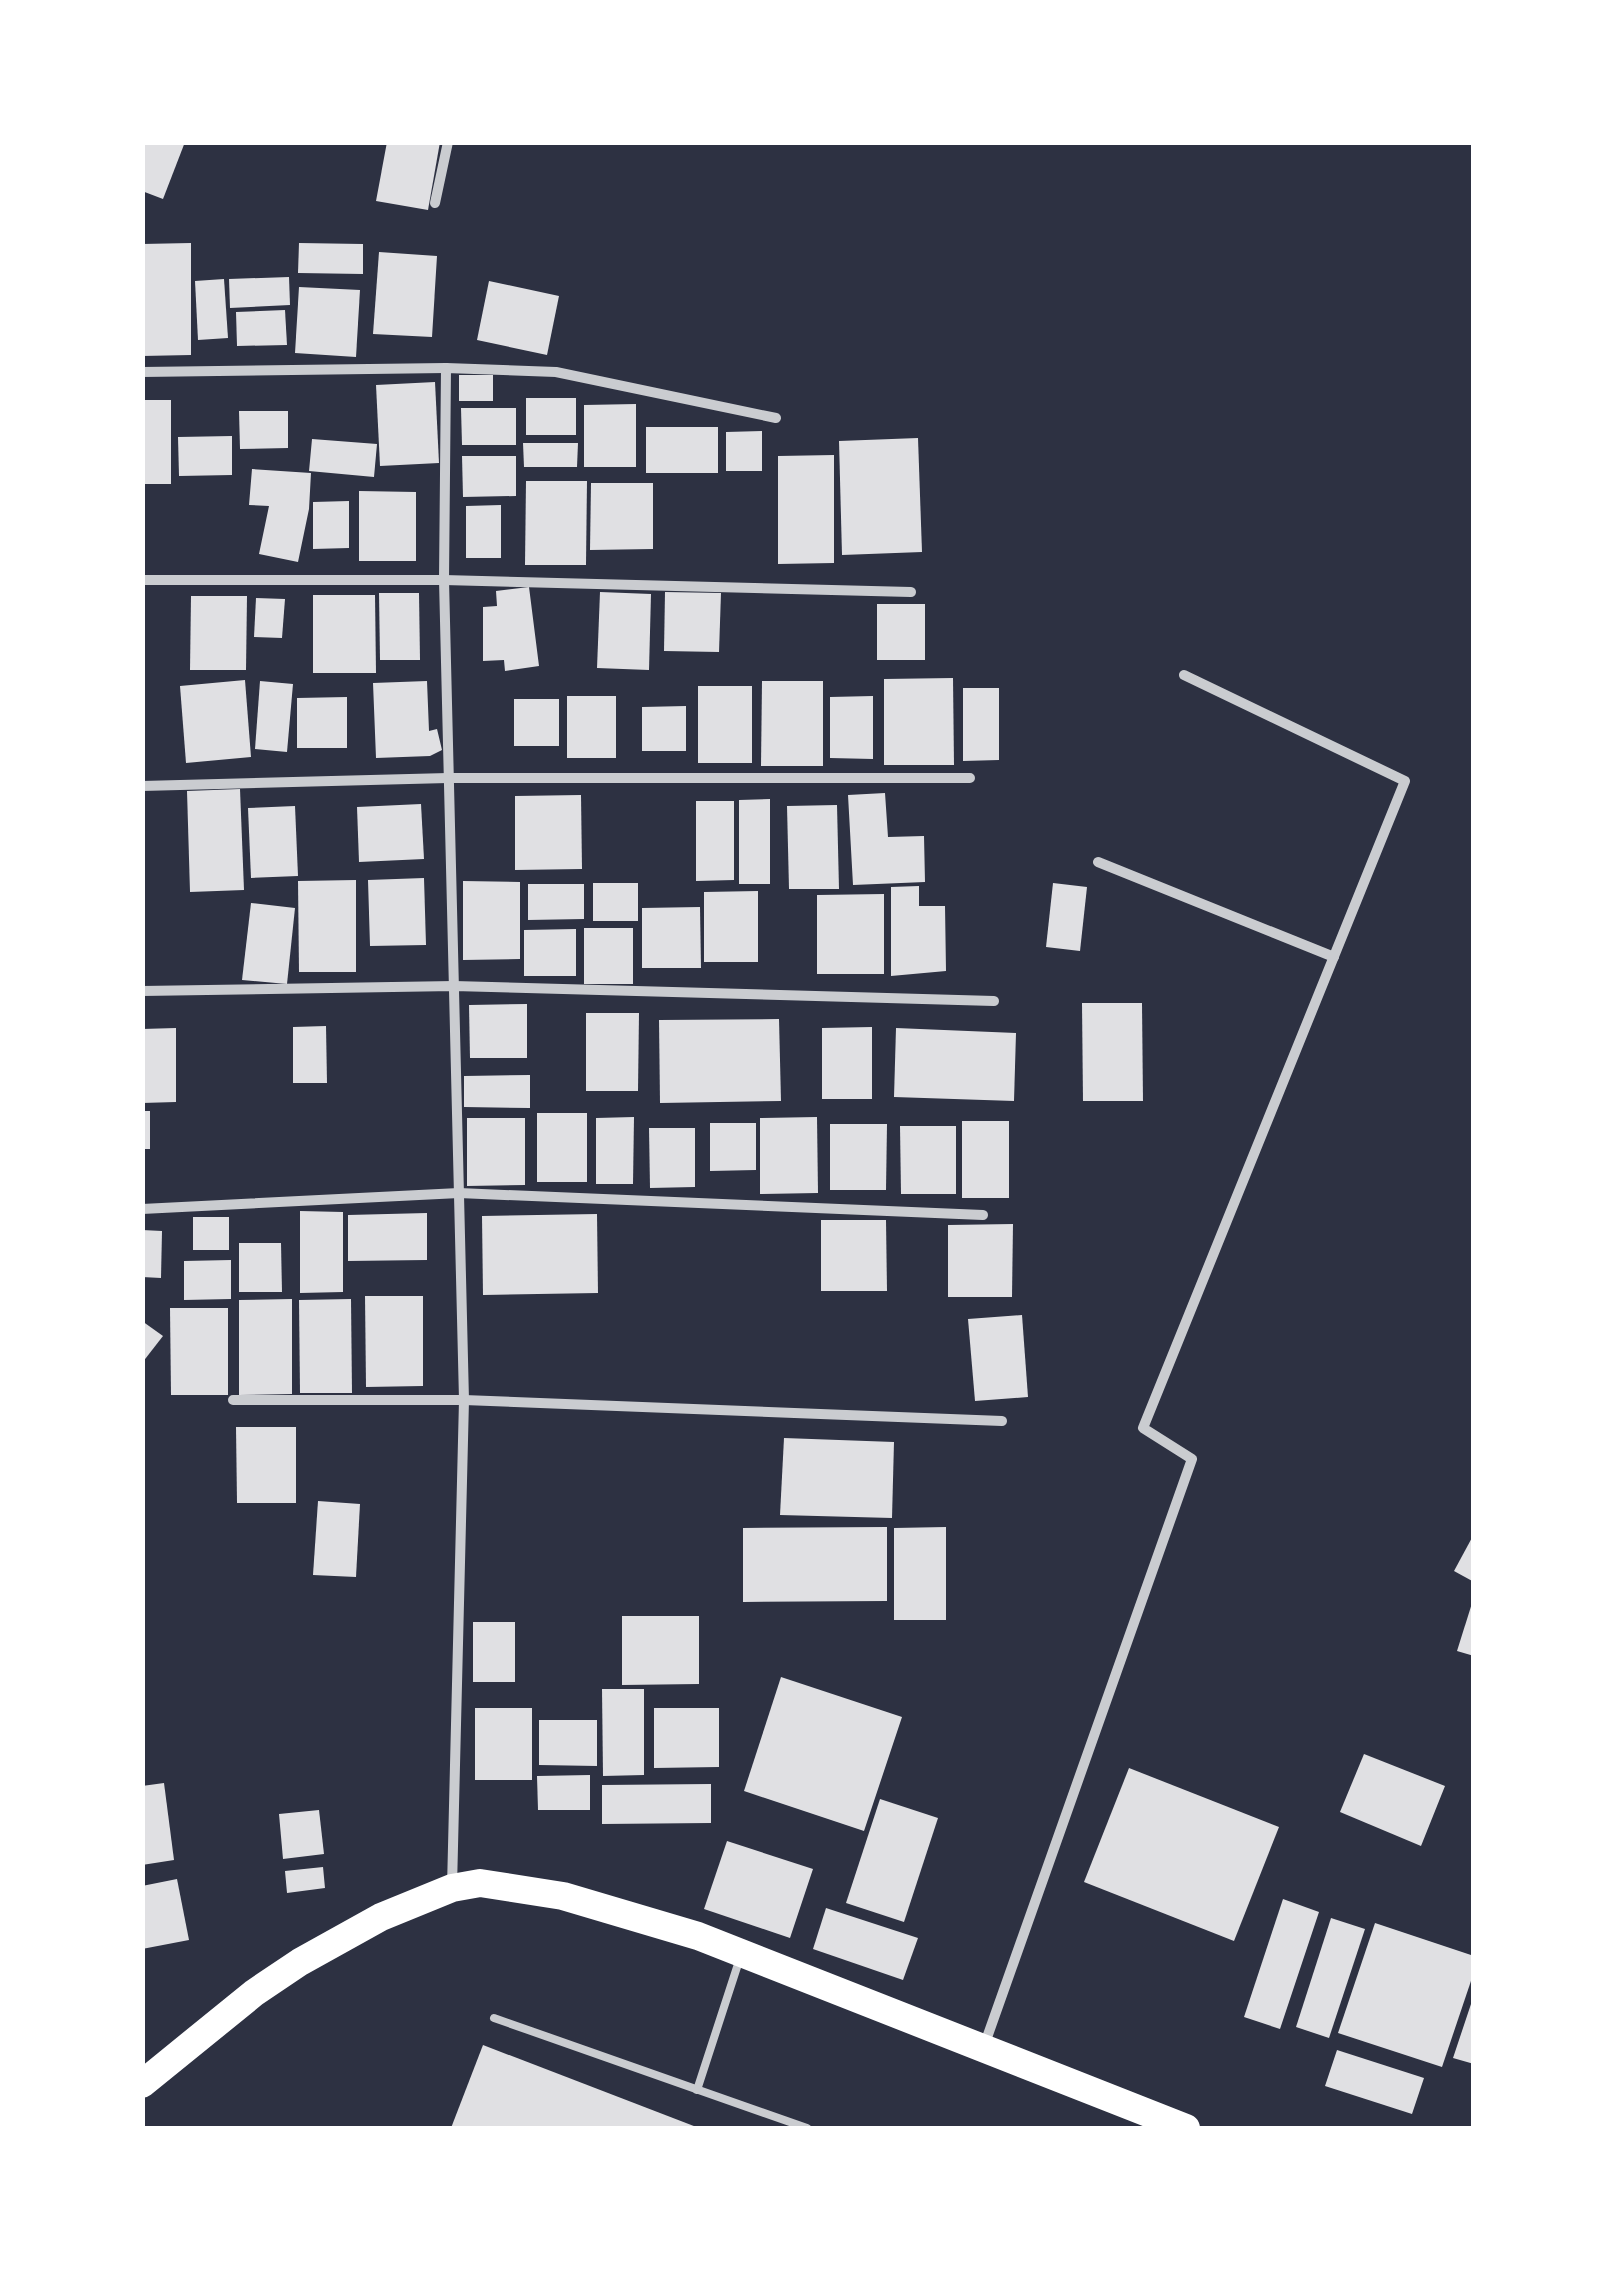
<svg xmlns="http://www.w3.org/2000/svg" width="1616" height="2271" font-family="Karla,sans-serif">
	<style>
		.building { fill: #e0e0e3 }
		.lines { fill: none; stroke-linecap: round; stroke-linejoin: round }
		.service { stroke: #caccd0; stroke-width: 8 }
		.minor { stroke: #caccd0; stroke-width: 10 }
		.trunk { stroke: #fff; stroke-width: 28 }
	</style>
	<rect width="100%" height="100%" fill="#2d3142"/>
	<g class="building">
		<polygon points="142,142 185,142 163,199 142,191"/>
		<polygon points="387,142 440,142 428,210 376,201"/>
		<polygon points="191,243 191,355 142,356 142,244"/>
		<polygon points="299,243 363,244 363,274 298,273"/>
		<polygon points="379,252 437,256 432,337 373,334"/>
		<polygon points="289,277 290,305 230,308 229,279"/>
		<polygon points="224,279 228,338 198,340 195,281"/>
		<polygon points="489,281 559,296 547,355 477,340"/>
		<polygon points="299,287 360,290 356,357 295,353"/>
		<polygon points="285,310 287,345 237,346 236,312"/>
		<rect x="459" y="375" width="34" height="26"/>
		<polygon points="435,382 439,463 380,466 376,385"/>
		<rect x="526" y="398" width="50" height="37"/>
		<rect x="142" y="400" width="29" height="84"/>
		<polygon points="636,404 636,467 584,467 584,405"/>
		<polygon points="461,408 516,408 516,445 462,445"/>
		<polygon points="239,411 288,411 288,448 240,449"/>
		<rect x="646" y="427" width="72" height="46"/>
		<polygon points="762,431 762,471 726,471 726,432"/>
		<polygon points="232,436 232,475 179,476 178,437"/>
		<polygon points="918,438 922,552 842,555 839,441"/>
		<polygon points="312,439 377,444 374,477 309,471"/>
		<polygon points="523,443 578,443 577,467 524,467"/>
		<polygon points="834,455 834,563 778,564 778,456"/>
		<polygon points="462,456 516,456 516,496 463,497"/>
		<polygon points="252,469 311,473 309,509 298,562 259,554 269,506 249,505"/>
		<polygon points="526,481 587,481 586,565 525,565"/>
		<polygon points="591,483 653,483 653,549 590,550"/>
		<polygon points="359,491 416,492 416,561 359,561"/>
		<polygon points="349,501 349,548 313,549 313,502"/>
		<polygon points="501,505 501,558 466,558 466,506"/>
		<polygon points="529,587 539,666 505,671 504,660 483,661 483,607 497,606 496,591"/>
		<polygon points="600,592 651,594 649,670 597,668"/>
		<polygon points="665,592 721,593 719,652 664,651"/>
		<polygon points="379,593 419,593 420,660 380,660"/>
		<polygon points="313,595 375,595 376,673 313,673"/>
		<polygon points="191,596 247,596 246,670 190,670"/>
		<polygon points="256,598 285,599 282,638 254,637"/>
		<rect x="877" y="604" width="48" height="56"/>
		<polygon points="953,678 954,765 884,765 884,679"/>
		<polygon points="245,680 251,757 186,763 180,686"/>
		<polygon points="260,681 293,684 287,752 255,749"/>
		<polygon points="427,681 429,731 437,729 442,750 430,756 376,758 373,683"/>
		<polygon points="762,681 823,681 823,766 761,766"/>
		<rect x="698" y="686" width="54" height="77"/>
		<polygon points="963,688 999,688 999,760 963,761"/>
		<rect x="567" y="696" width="49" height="62"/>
		<polygon points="873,696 873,759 830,758 830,697"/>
		<polygon points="347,697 347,748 297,748 297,698"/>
		<rect x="514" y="699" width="45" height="47"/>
		<polygon points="686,706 686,751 642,751 642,707"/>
		<polygon points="240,789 244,890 190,892 187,791"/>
		<polygon points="885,793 888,837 924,836 925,882 853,885 848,795"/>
		<polygon points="581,795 582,869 515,870 515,796"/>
		<polygon points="770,799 770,884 739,884 739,800"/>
		<polygon points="696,801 734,801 734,880 696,881"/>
		<polygon points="421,804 424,859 359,862 357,807"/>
		<polygon points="837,805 839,889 789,889 787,806"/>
		<polygon points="295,806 298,876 251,878 248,808"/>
		<polygon points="424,878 426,945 370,946 368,880"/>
		<polygon points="356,880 356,972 299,972 298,881"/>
		<polygon points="463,881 520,882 520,959 463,960"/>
		<rect x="593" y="883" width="45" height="38"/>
		<polygon points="1053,883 1087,887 1080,951 1046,947"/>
		<polygon points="528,884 584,884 584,919 528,920"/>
		<polygon points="919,886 919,906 945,906 946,971 891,976 891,887"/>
		<polygon points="758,891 758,962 704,962 704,892"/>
		<polygon points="884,894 884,974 817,974 817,895"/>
		<polygon points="251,903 295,908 287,984 242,980"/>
		<polygon points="700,907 701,968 642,968 642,908"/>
		<rect x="584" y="928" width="49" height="56"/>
		<polygon points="576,929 576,976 524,976 524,930"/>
		<polygon points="1082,1003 1142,1003 1143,1101 1083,1101"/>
		<polygon points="527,1004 527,1058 470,1058 469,1005"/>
		<polygon points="586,1013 639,1013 638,1091 586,1091"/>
		<polygon points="779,1019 781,1101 660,1103 659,1020"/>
		<polygon points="326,1026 327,1083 293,1083 293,1027"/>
		<polygon points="872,1027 872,1099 822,1099 822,1028"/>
		<polygon points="176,1028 176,1102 142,1103 142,1029"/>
		<polygon points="896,1028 1016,1033 1014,1101 894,1097"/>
		<polygon points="530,1075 530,1108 464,1107 464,1076"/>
		<rect x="142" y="1111" width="8" height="38"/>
		<rect x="537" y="1113" width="50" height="69"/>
		<polygon points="634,1117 633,1184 596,1184 596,1118"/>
		<polygon points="817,1117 818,1193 760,1194 760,1118"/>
		<polygon points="467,1118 525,1118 525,1185 467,1186"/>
		<rect x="962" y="1121" width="47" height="77"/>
		<polygon points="710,1123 756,1123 756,1170 710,1171"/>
		<polygon points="830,1124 887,1124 886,1190 830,1190"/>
		<polygon points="900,1126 956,1126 956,1194 901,1194"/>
		<polygon points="649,1128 695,1128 695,1187 650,1188"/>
		<polygon points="300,1211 343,1212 343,1292 300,1293"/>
		<polygon points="427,1213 427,1260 348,1261 348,1215"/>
		<polygon points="597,1214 598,1293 483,1295 482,1216"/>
		<rect x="193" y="1217" width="36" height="33"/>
		<polygon points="821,1220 886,1220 887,1291 821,1291"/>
		<polygon points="1013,1224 1012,1297 948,1297 948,1225"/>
		<polygon points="142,1230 162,1231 161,1278 142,1277"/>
		<polygon points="239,1243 281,1243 282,1292 239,1292"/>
		<polygon points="231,1260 231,1299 184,1300 184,1261"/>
		<polygon points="365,1296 423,1296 423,1386 366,1387"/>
		<polygon points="292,1299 292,1394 239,1395 239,1300"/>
		<polygon points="351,1299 352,1393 300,1393 299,1300"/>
		<polygon points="170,1308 228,1308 228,1395 171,1395"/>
		<polygon points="1022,1315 1028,1397 975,1401 968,1319"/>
		<polygon points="142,1321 163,1336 142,1363"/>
		<polygon points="236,1427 296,1427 296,1503 237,1503"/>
		<polygon points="784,1438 894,1442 892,1518 780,1515"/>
		<polygon points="318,1501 360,1504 356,1577 313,1575"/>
		<polygon points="887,1527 887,1601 743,1602 743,1528"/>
		<polygon points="946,1527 946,1620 894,1620 894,1528"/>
		<polygon points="1474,1534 1474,1582 1454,1571"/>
		<polygon points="1473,1600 1474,1600 1474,1656 1457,1651"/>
		<polygon points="622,1616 699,1616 699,1684 622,1685"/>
		<rect x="473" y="1622" width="42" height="60"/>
		<polygon points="781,1677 902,1717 864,1831 744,1791"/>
		<polygon points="602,1689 644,1689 644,1775 603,1776"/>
		<rect x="475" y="1708" width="57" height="72"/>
		<polygon points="654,1708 719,1708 719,1767 654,1768"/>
		<polygon points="539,1720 597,1720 597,1766 539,1765"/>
		<polygon points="1364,1754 1445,1786 1421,1846 1340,1812"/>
		<polygon points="1129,1768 1279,1827 1234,1941 1084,1882"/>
		<polygon points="590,1775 590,1810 538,1810 537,1776"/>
		<polygon points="164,1783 174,1860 142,1865 142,1786"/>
		<polygon points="711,1784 711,1823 602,1824 602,1785"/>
		<polygon points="880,1799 938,1818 904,1922 846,1903"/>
		<polygon points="319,1810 324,1854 283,1859 279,1814"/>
		<polygon points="727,1841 813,1869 790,1938 704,1909"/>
		<polygon points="323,1867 325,1888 287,1893 285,1871"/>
		<polygon points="177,1879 189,1940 142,1949 142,1886"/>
		<polygon points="1283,1899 1319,1912 1280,2029 1244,2017"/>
		<polygon points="826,1908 918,1938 903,1980 813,1949"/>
		<polygon points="1331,1918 1365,1929 1329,2038 1296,2027"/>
		<polygon points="1375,1923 1474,1956 1474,1972 1442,2067 1338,2033"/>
		<polygon points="1473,1998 1474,1998 1474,2064 1453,2058"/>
		<polygon points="483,2045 699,2128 451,2128"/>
		<polygon points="1337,2050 1424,2078 1412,2114 1325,2086"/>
	</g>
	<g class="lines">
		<g class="service">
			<polyline points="494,2018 807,2128"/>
			<polyline points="697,2090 739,1961"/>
		</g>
		<g class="minor">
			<polyline points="435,203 448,142"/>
			<polyline points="142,372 446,368"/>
			<polyline points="142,580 444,580 911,592"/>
			<polyline points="142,786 448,778 970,778"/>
			<polyline points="1098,862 1334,957"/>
			<polyline points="142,991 454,986 994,1001"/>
			<polyline points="142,1209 459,1193 983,1215"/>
			<polyline points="233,1400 464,1400 1002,1421"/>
			<polyline points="452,1887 464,1400 444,580 446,368 556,372 776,418"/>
			<polyline points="984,2046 1192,1459 1143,1428 1405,781 1184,675"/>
		</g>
		<polyline class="trunk" points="142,2084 254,1993 300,1962 381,1917 452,1888 480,1883 563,1896 698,1936 1186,2128"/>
	</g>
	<rect width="1616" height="2271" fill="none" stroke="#ffffff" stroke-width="290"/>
</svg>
